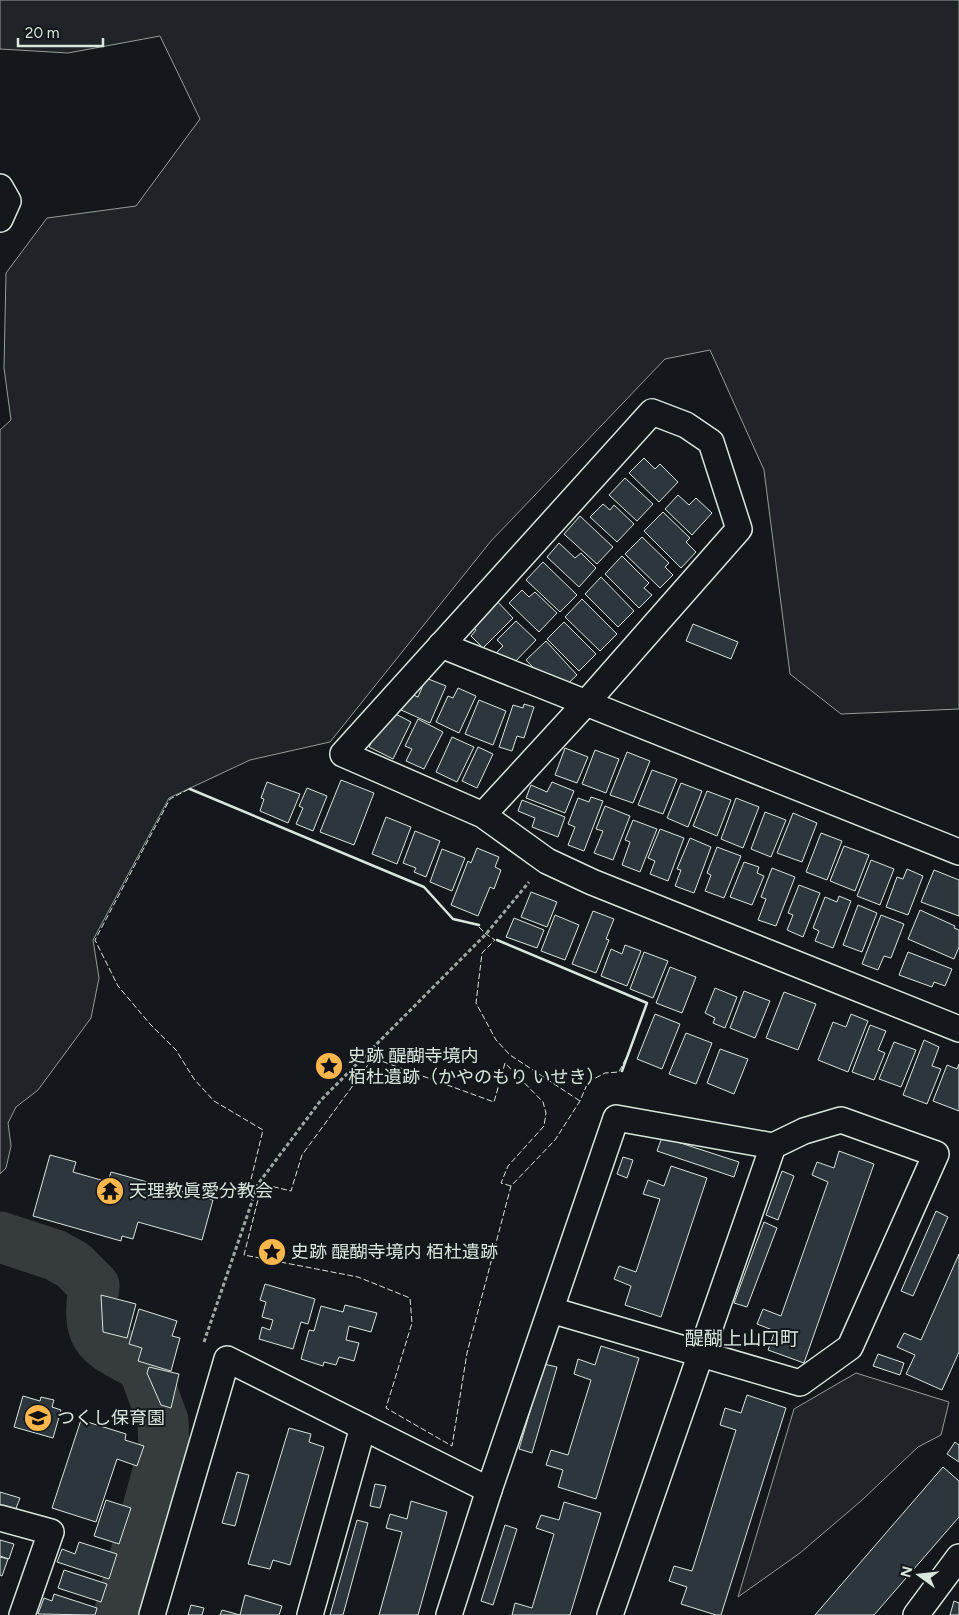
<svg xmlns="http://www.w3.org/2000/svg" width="959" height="1615" font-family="Figtree,'Noto Sans JP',sans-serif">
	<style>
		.green { fill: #202428; stroke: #939e99 }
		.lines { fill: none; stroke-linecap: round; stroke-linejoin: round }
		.river { stroke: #363b3e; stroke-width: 51 }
		.building { fill: #2c363c; stroke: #d8e6dc }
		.street-casing { stroke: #d8e6dc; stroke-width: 28 }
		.path { stroke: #9da8a2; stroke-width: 3; stroke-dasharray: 4 2.5; stroke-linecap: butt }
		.street { stroke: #14181c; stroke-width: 25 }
		.fence { stroke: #d8e6dc; stroke-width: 1; stroke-dasharray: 6 2.5; stroke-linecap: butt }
		.wall { stroke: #d8e6dc; stroke-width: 2.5 }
		.labels { text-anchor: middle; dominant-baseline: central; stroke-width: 4; stroke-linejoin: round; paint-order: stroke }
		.poi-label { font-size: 18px; fill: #d8e6dc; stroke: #14181c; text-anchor: start }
		.neighbourhood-label { font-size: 19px; fill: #d8e6dc; stroke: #14181c }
	</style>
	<rect width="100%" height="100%" fill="#14181c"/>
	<g class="green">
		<polygon points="0,0 959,0 959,709 841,714 790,674 764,470 710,350 665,359 491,541 330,742 250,760 169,798 93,940 99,978 91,1018 38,1090 16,1107 8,1123 11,1146 6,1168 0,1174 0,430 11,420 4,368 6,273 47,218 136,206 200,119 160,36 68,53 0,49"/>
		<polygon points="856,1373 949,1402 941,1435 918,1447 861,1501 800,1553 738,1597 794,1409"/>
	</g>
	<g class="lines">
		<path class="river" d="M 0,1237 L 55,1255 L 73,1265 L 94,1286 C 86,1341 98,1342 143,1366 L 163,1421 L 164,1449 L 119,1615"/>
	</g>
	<g class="building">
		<polygon points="644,458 655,469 660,464 678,482 659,502 629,473"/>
		<polygon points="625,478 653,504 637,521 609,495"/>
		<polygon points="678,495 689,505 696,498 712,513 692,535 665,509"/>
		<polygon points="603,504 610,510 614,505 634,524 617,542 590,517"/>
		<polygon points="663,512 690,538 686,542 696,552 681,568 644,531"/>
		<polygon points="580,516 613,547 597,564 564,534"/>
		<polygon points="642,537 669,563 665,567 673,575 660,588 625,554"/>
		<polygon points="559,543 575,558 581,553 596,568 579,587 547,557"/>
		<polygon points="622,556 649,583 644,588 652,595 639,608 605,574"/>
		<polygon points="543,562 577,595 560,612 526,580"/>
		<polygon points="601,577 634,611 618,627 585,594"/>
		<polygon points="522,590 529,597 535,592 557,613 539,632 509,603"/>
		<polygon points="494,598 513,618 483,648 471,636 476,630 469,623"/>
		<polygon points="582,599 617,634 600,651 565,617"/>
		<polygon points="516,621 536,640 510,667 496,653 503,646 497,640"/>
		<polygon points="564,622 596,654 579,671 547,639"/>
		<polygon points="693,624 738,642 731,659 686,641"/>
		<polygon points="546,641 577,675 563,688 546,681 526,660"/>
		<polygon points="426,678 446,686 430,723 399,709 406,692 418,697"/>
		<polygon points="458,688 476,696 459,733 436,722 448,696 453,698"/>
		<polygon points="479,700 506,711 493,745 465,734"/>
		<polygon points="524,704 534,707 524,738 517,736 512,751 499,747 513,705 523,708"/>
		<polygon points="388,710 411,722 393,759 369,747"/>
		<polygon points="418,719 443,732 424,769 406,761 412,749 405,746"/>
		<polygon points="452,737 474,747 457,782 436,772"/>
		<polygon points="478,747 493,754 477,788 462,781"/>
		<polygon points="565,748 588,757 577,783 555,775"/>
		<polygon points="595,750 619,759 606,793 582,784"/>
		<polygon points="627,752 650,761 633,803 610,795"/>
		<polygon points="652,770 677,779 663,814 638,805"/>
		<polygon points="341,780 374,793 354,845 320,832"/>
		<polygon points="267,782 300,794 288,823 260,811 264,799 261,798"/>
		<polygon points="552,782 574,791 565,813 526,798 531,785 547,792"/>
		<polygon points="681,783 702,791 688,827 667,818"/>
		<polygon points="307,788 327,796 313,831 296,824 303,808 299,806"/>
		<polygon points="707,791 731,800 717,836 693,826"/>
		<polygon points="591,797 603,801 584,851 568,845 575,827 568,824 578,798 589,802"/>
		<polygon points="736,798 759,807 743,848 721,839"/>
		<polygon points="522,800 565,817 558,837 532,827 535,818 518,811"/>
		<polygon points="605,806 630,816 613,860 594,853 603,831 596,829"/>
		<polygon points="765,812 786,820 771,857 751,849"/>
		<polygon points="793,813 817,823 802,862 777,853"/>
		<polygon points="386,817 411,827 397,864 372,854"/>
		<polygon points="633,820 657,829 640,872 622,865 630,842 625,840"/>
		<polygon points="660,829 684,838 668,881 650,874 655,861 648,858"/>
		<polygon points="415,831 440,841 426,877 414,872 416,868 403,863"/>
		<polygon points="821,833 842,841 827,880 806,872"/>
		<polygon points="690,838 711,847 694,893 675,886 681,870 677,869"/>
		<polygon points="844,846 869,855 855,891 830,881"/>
		<polygon points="717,847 741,856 724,898 705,891 711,875 707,873"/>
		<polygon points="477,848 499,857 495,867 501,870 494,889 490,887 478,916 451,905 468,861 471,863"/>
		<polygon points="442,849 465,858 452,891 430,882"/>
		<polygon points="871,860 894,869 880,905 857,896"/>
		<polygon points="744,862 759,867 757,873 764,876 752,905 730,897"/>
		<polygon points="772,868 795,877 776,926 758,920 766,899 761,897"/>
		<polygon points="907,869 923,876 908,915 886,907 897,877 903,879"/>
		<polygon points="934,870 959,880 959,916 921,902"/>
		<polygon points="799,885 820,893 803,937 787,930 793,915 788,913"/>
		<polygon points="531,892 557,902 547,927 521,917"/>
		<polygon points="839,896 851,901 833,948 815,941 819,931 813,928 825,897 837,902"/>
		<polygon points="858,905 877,913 862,952 843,945"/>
		<polygon points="920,910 955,926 954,928 959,930 959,947 954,959 908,939"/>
		<polygon points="593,911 614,919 606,939 609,940 596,973 572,964"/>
		<polygon points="555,915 579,925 565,960 541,951"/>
		<polygon points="881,915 904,924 891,958 884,956 878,970 862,964"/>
		<polygon points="514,918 544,930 537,948 506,937"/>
		<polygon points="625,945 641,951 627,986 601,976 611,949 622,954"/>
		<polygon points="644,952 668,961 653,998 630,989"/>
		<polygon points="908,952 952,969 945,986 934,982 932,987 899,975"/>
		<polygon points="670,967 696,977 682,1013 656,1003"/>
		<polygon points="715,988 737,997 725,1028 713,1023 715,1018 705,1013"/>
		<polygon points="744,991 770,1001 755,1038 730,1028"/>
		<polygon points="784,992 816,1004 798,1050 766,1038"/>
		<polygon points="655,1014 680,1024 662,1069 637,1059"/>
		<polygon points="851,1014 868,1021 848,1072 818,1060 833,1022 846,1027"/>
		<polygon points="870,1025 886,1031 878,1050 885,1053 874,1080 852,1072"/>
		<polygon points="686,1033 712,1043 696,1084 669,1074"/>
		<polygon points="924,1040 939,1047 932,1066 941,1069 927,1104 903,1095"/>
		<polygon points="894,1042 916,1050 901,1087 879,1079"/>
		<polygon points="720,1049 748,1059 734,1094 707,1083"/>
		<polygon points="959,1064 959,1111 933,1101 947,1065 957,1069"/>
		<polygon points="662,1137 739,1162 734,1177 657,1151"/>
		<polygon points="839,1151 874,1164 804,1363 768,1350 775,1331 757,1324 763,1309 781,1316 828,1182 812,1175 817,1162 834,1168"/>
		<polygon points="50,1155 76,1162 73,1172 108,1182 111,1172 213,1200 202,1240 138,1222 133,1239 122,1236 121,1241 33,1216"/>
		<polygon points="623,1157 633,1160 627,1178 617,1174"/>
		<polygon points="671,1166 707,1178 661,1317 625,1305 631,1286 614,1279 619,1266 636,1272 660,1199 643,1194 648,1180 664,1186"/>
		<polygon points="782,1171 794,1176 778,1220 766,1215"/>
		<polygon points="936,1211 948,1217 913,1296 901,1291"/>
		<polygon points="764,1222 777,1228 747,1307 734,1303"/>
		<polygon points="959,1254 959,1352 942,1390 906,1374 915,1355 897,1347 904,1333 921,1340"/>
		<polygon points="265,1284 315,1299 308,1324 301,1322 293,1349 259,1339 262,1327 270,1330 273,1320 262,1317 266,1302 260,1300"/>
		<polygon points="101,1295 136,1304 127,1338 103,1332"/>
		<polygon points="345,1305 377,1313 371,1332 349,1326 346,1340 359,1343 354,1361 339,1357 336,1365 324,1362 323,1366 301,1359 309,1330 314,1331 321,1306 343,1312"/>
		<polygon points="139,1309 177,1321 172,1336 180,1338 171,1371 138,1361 142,1348 129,1344"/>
		<polygon points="601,1346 639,1358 596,1499 558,1487 563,1470 546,1465 551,1450 568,1455 591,1380 574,1374 578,1359 595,1365"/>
		<polygon points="878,1354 904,1363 900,1375 873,1366"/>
		<polygon points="544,1364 557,1367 532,1453 519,1449"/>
		<polygon points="149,1367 179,1374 171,1408 161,1405 147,1373"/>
		<polygon points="747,1395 786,1408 721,1615 716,1615 681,1604 687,1587 669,1581 674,1566 692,1571 736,1430 720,1425 725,1408 741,1413"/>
		<polygon points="23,1396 40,1401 41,1397 54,1400 52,1407 61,1410 53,1438 14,1427"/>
		<polygon points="81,1420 126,1434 125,1440 144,1446 137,1466 117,1459 96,1522 52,1508"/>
		<polygon points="289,1428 311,1434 309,1442 324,1447 290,1565 273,1560 270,1569 248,1564"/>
		<polygon points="955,1442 959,1445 959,1462 947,1454"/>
		<polygon points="943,1467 959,1481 959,1517 874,1615 815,1615"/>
		<polygon points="237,1472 249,1475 235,1526 222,1523"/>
		<polygon points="375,1484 386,1486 380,1508 370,1506"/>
		<polygon points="0,1492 20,1498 15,1511 0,1505"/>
		<polygon points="106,1500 131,1508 119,1544 94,1536"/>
		<polygon points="411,1501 447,1512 418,1615 379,1615 402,1532 386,1528 390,1514 407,1519"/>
		<polygon points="564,1502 601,1513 570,1615 512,1615 515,1603 532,1608 554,1534 536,1528 541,1515 559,1520"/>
		<polygon points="357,1520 368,1523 343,1615 330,1615"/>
		<polygon points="505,1525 517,1529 493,1605 481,1601"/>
		<polygon points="0,1540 14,1544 9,1559 0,1556"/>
		<polygon points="79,1542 117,1554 109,1579 57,1562 62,1549 75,1554"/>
		<polygon points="0,1557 8,1559 2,1576 0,1575"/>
		<polygon points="64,1570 107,1584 101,1602 58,1588"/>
		<polygon points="54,1594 97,1608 95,1615 38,1614 44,1598 52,1601"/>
		<polygon points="245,1595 282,1606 279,1615 220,1615 222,1610 240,1615"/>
		<polygon points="954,1601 959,1603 959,1615 950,1615"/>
		<polygon points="191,1605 204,1608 202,1615 188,1615"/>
	</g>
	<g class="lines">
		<defs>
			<g id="street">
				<polyline points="0,187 8,201 0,219"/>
				<polyline points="441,645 959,852"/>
				<polyline points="483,815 586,703 739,529 711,442 686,425 652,412 343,754 483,815 547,861 592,882 959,1029"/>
				<polyline points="0,1518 51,1532 22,1615"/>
				<polyline points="152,1615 227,1359 489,1490"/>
				<polyline points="310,1615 363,1427"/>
				<polyline points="449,1615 489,1490 616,1118 773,1146 804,1131 841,1120 936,1154 850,1347 800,1383 551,1310"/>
				<polyline points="610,1615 773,1146"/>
				<polyline points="916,1615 959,1557"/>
			</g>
		</defs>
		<use href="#street" class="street-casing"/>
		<polyline class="path" points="204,1342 258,1184 321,1100 486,934 529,882"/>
		<use href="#street" class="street"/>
		<g class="fence">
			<polyline points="189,789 170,799 95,940 118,986 150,1024 176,1050 194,1079 214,1101 263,1130 246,1200"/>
			<polyline points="479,927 486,934 495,940 482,953 476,1003 496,1040 510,1055 580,1101"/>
			<polyline points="511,1186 501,1183 508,1166 544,1126 546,1113 543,1102 505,1063 494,1102 373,1058 302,1155 291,1191 262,1184 244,1255 358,1277 410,1298 412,1323 386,1408 452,1446 467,1353 511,1186 555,1140 580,1101 588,1082 605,1073 619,1072 626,1058"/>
		</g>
		<g class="wall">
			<polyline points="190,789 424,887 453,919 479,925"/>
			<polyline points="497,940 647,1003 622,1071"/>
		</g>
	</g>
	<defs>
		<symbol id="sight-disc" viewBox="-11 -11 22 22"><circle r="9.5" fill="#ffb74d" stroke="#14181c"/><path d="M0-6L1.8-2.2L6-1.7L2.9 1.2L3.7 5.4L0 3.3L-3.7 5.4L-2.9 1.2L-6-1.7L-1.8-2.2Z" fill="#111"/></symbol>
		<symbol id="temple-disc" viewBox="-11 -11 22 22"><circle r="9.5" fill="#ffb74d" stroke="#14181c"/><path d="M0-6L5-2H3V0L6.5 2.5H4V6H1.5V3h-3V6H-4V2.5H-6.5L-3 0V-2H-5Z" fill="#111"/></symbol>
		<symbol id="school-disc" viewBox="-11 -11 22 22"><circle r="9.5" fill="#ffb74d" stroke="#14181c"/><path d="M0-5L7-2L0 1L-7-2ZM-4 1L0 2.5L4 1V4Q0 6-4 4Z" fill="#111"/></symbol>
	</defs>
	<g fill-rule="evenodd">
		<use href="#sight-disc" x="313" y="1050" width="32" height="32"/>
		<use href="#temple-disc" x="94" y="1175" width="32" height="32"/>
		<use href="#sight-disc" x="256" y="1236" width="32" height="32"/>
		<use href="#school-disc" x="22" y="1402" width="32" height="32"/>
	</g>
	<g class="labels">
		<g class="poi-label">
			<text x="348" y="1056">史跡 醍醐寺境内<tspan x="348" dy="21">栢杜遺跡（かやのもり いせき）</tspan></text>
			<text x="129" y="1191">天理教眞愛分教会</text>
			<text x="291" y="1252">史跡 醍醐寺境内 栢杜遺跡</text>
			<text x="57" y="1418">つくし保育園</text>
		</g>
		<g class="neighbourhood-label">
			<text x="742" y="1338">醍醐上山口町</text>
		</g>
	</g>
	<g transform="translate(919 1575) rotate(285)" stroke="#14181c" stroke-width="4" paint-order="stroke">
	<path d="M0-4L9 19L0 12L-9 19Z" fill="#d8e6dc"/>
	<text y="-8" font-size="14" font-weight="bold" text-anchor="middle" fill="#d8e6dc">N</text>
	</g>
	<path d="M18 38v8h85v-8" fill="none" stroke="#d8e6dc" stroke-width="2.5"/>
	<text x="25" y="38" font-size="15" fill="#d8e6dc" stroke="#14181c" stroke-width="4" paint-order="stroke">20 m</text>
</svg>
